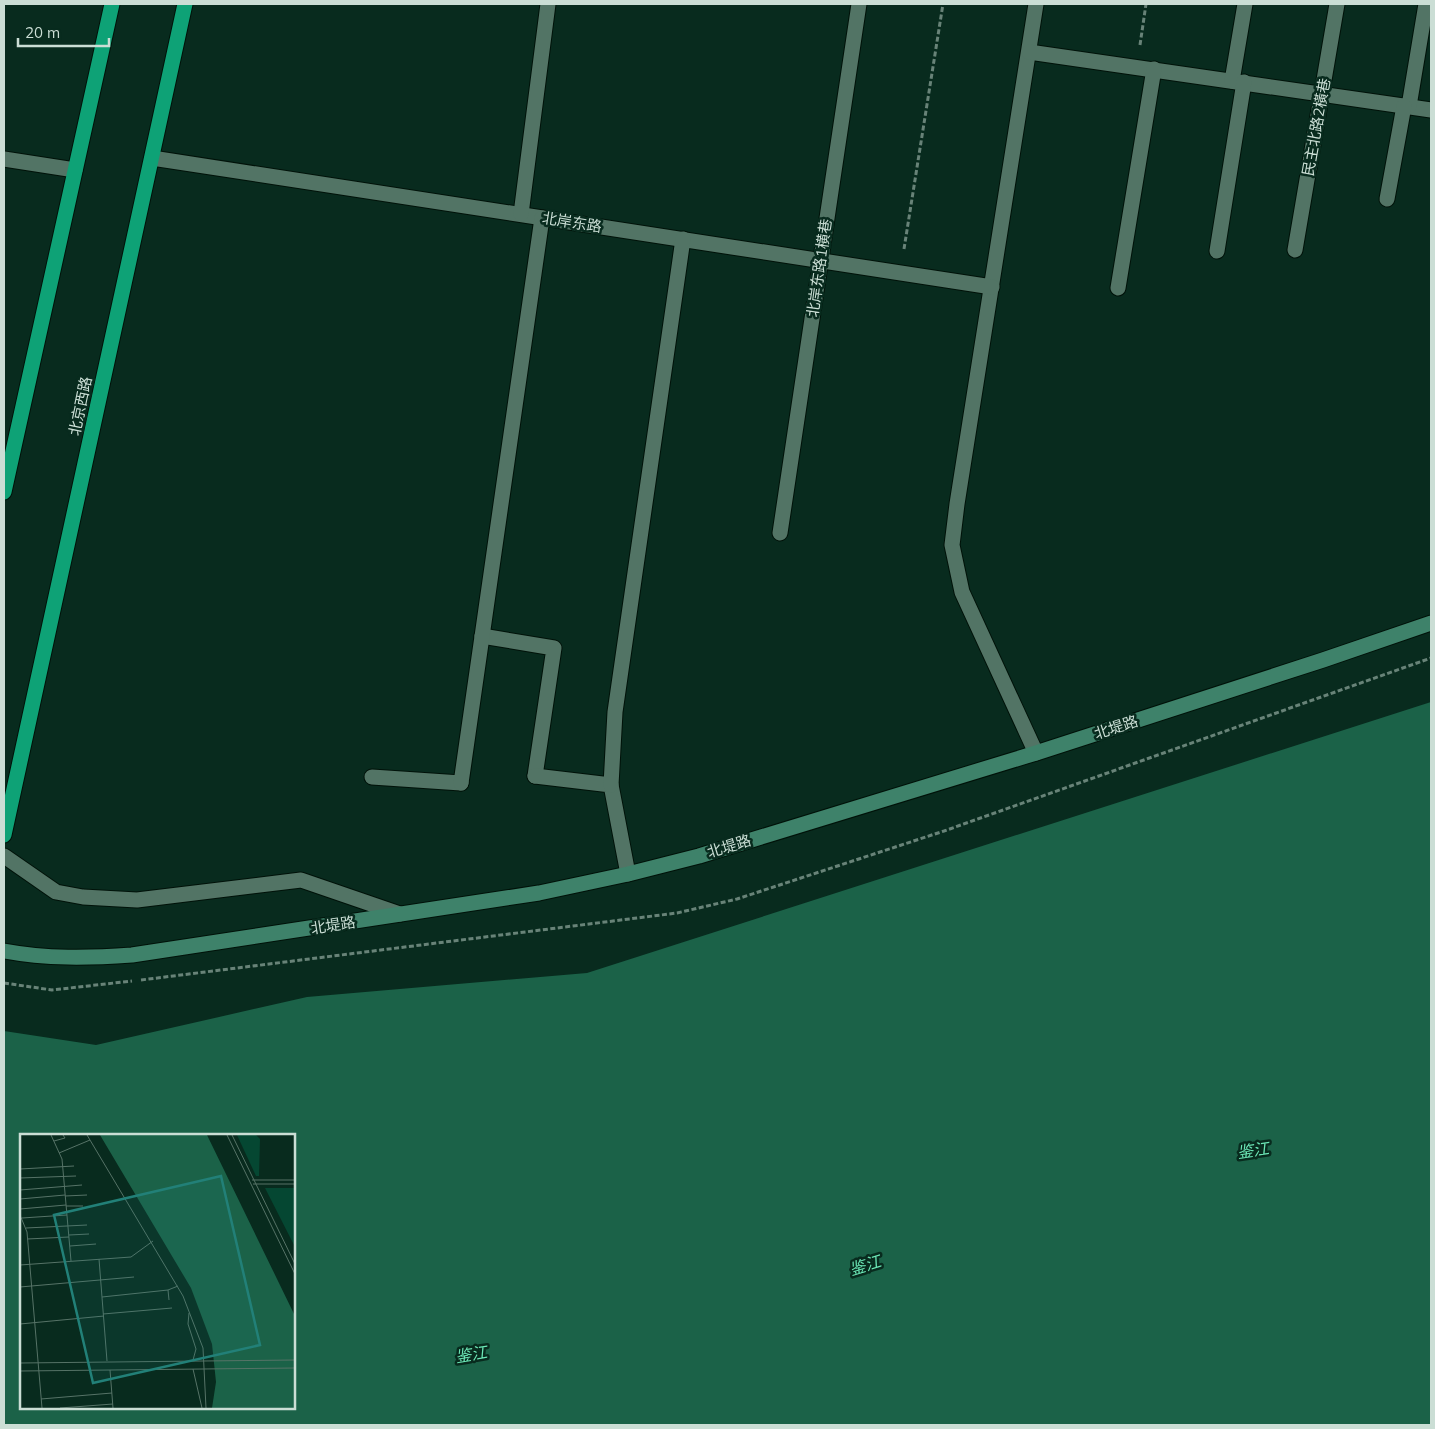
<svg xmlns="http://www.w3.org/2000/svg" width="1435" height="1429" font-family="Mulish,'Noto Sans SC',sans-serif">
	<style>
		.water { fill: #1b6248; fill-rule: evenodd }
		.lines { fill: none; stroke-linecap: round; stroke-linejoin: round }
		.lane-casing { stroke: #001209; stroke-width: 17 }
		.street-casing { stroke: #001209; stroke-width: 17 }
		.secondary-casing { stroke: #001209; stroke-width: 17 }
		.highway-casing { stroke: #001209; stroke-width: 17 }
		.path { stroke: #688378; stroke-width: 3; stroke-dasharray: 5 2.5; stroke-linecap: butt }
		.lane { stroke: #527465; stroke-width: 15 }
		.street { stroke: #527465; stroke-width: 15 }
		.secondary { stroke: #3e826a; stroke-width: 15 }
		.highway { stroke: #0ea276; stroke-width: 15 }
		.labels { text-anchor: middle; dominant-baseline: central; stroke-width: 5; stroke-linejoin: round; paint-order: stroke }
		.street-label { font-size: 15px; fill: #cbded5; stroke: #082b1e }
		.water-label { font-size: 16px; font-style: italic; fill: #6ce7b6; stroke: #082b1e }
		.inset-road { fill: none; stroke: #567367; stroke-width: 1 }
		.view { fill: #228078; fill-opacity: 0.15; stroke: #228078; stroke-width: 2.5 }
		.inset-edge { fill: none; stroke: #cbded5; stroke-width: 2.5 }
	</style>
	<rect width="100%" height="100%" fill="#082b1e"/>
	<path class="water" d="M 1431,702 L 1431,1425 L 4,1425 L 4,1031 L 96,1045 L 307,997 L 587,973 ZM 21,1135 L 294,1135 L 294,1408 L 21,1408 Z"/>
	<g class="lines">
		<defs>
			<g id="lane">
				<polyline points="482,636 554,648 535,776"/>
				<polyline points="372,777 461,783"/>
			</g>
			<g id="street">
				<polyline points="1036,4 957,504 952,545 962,592 1036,753"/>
				<polyline points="1029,52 1431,110"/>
				<polyline points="1232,81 1245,4"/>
				<polyline points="1409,106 1426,4"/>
				<polyline points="152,158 992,287"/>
				<polyline points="4,159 75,170"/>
				<polyline points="1387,199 1404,106"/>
				<polyline points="521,214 548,4"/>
				<polyline points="1295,250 1337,4"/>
				<polyline points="1217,251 1244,82"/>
				<polyline points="1118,288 1154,69"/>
				<polyline points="780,533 859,4"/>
				<polyline points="535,776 611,785 628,874"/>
				<polyline points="461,783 542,218"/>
				<polyline points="611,785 615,712 683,239"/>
				<polyline points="4,856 56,892 83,897 137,900 301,880 400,914"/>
			</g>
			<path id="secondary" d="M 4,951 C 47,959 89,958 132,955 L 539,893 L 628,874 L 699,856 L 1036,753 L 1323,660 L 1431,623"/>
			<g id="highway">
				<polyline points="4,492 112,4"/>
				<polyline points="4,835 185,4"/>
			</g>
		</defs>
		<use href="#lane" class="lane-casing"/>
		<use href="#street" class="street-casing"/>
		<use href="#secondary" class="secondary-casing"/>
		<use href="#highway" class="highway-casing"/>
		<g class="path">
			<polyline points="1140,45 1146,4"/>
			<polyline points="904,249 943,4"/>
			<polyline points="141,980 677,913 737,899 944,831 1431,658"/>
			<polyline points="4,983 52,990 132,981"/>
		</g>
		<use href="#lane" class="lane"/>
		<use href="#street" class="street"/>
		<use href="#secondary" class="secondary"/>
		<use href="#highway" class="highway"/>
	</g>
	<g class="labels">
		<g class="street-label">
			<text transform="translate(1316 127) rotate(-80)">民主北路2橫巷</text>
			<text transform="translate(572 222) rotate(9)">北岸东路</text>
			<text transform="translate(819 268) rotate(-82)">北岸东路1横巷</text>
			<text transform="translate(80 406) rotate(-78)">北京西路</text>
			<text transform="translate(1116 727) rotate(-18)">北堤路</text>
			<text transform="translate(729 846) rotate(-17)">北堤路</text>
			<text transform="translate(333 925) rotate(-9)">北堤路</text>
		</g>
		<g class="water-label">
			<text transform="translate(1253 1150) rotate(-8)">鉴江</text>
			<text transform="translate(865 1265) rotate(-17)">鉴江</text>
			<text transform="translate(471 1354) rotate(-9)">鉴江</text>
		</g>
	</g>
	<g transform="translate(20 1134)">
		<rect width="275" height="275" fill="#082b1e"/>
		<path d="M 217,1 L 236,1 L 240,5 L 239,42 L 236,42 ZM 245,54 L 275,54 L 275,113 Z" fill="#054732"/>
		<path d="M 80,1 L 187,1 L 275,182 L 275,274 L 192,274 L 196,248 L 192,210 L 171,154 Z" fill="#1b6248"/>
		<path class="inset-road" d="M 31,1 L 42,25 L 51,127M 67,1 L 163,162 L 183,214 L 186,274M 207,1 L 275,140M 212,1 L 275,130M 34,7 L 45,4 L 43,1M 39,19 L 70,6M 0,35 L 54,32M 0,44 L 56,42M 232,46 L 275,46M 233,50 L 275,50M 0,56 L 62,51M 45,62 L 67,61M 0,65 L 45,61M 46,72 L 63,72M 0,75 L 46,71M 0,81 L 7,98 L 22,274M 2,84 L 47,81M 6,94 L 67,91M 49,101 L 69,100M 7,105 L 49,103M 50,112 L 76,110M 79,125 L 87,227M 0,131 L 111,123 L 133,107M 0,153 L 114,143M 82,163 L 148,156M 149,166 L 148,156 L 158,152M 169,179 L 168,190 L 176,215 L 173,226M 83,180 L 152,174M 0,190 L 84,182M 0,229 L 275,226M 173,235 L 182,274M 90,236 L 93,274M 0,237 L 275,234M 21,265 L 92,259M 40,274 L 93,270"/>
		<path class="view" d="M 201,42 L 240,211 L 73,249 L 34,81 Z"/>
		<rect width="275" height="275" class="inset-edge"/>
	</g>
	<rect width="1435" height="1429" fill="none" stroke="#cbded5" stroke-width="10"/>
	<path d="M18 38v8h91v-8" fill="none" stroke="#cbded5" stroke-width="2.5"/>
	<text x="25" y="38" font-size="15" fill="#cbded5" stroke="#082b1e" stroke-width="4" paint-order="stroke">20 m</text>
</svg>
